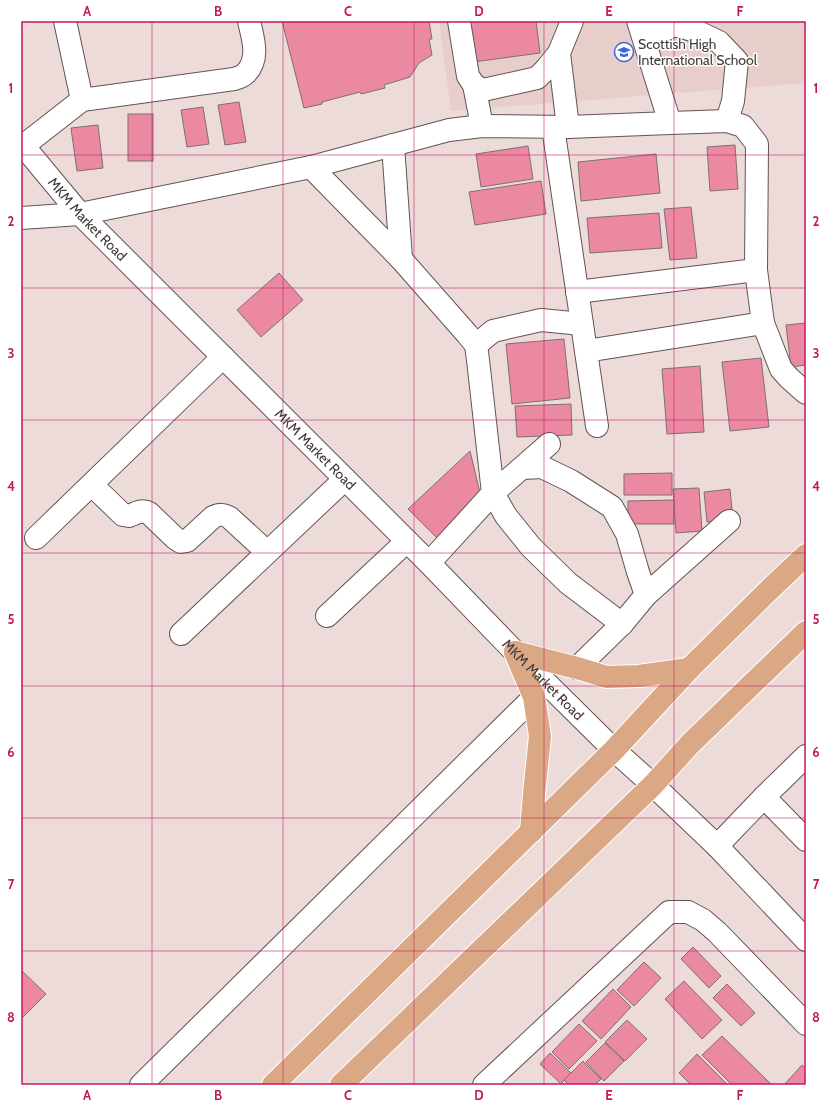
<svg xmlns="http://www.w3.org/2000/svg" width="827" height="1106" font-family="Cabin,sans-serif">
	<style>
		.built { fill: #e7ceca }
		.building { fill: #ec89a2; stroke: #7d6f72 }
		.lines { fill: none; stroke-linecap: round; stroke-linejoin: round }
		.minor-casing { stroke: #625452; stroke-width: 24 }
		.major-casing { stroke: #fff; stroke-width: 24 }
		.minor { stroke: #fff; stroke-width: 22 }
		.major { stroke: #daa885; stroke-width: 22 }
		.grid { fill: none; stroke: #c2185b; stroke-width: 1; stroke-opacity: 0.55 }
		.labels { text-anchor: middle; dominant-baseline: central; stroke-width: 3; stroke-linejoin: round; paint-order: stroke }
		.poi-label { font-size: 14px; fill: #403a38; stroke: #fff; text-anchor: start }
		.street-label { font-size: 14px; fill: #403a38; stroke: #fff }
		.neatline { fill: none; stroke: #c2185b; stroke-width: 1.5 }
		.grid-label { font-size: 13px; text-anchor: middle; font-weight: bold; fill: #c2185b }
	</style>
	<rect width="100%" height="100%" fill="#ecdbd9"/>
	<polygon class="built" points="439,21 806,21 806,83 451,111"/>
	<g class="building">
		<polygon points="282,21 429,21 432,39 429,39 432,55 419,63 410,77 384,85 385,88 361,94 360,92 322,102 322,104 304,108"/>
		<polygon points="468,21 536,21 540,53 473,62"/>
		<polygon points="239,102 246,142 225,145 218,105"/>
		<polygon points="203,107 209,144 187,147 181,110"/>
		<rect x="128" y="114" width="25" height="47"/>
		<polygon points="98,125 103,168 77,171 71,128"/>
		<polygon points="735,145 738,189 710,191 707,147"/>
		<polygon points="528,146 533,179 481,187 476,154"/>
		<polygon points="656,154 660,193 581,201 578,162"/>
		<polygon points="541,181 546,214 475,225 469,192"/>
		<polygon points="691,207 697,258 670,260 664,209"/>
		<polygon points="659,213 662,248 590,253 587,218"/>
		<polygon points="279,273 303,300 261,337 237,310"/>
		<polygon points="806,323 806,365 791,367 786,325"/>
		<polygon points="564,339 570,398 512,404 506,344"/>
		<polygon points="761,358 769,427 730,431 722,362"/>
		<polygon points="700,366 704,432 667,434 662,369"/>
		<polygon points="571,404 572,435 517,437 515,406"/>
		<polygon points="470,451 481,497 438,539 408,509"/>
		<polygon points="672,473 672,495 624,495 624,474"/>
		<polygon points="699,488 702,531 676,533 673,489"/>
		<polygon points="730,489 733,519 707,522 704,492"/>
		<polygon points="674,500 674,524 628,524 628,501"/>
		<polygon points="693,947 721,976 709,988 681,959"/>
		<polygon points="644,962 661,978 634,1006 617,990"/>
		<polygon points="21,970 46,994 21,1019"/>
		<polygon points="684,981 722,1020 702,1039 665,999"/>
		<polygon points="727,984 755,1013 741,1026 713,998"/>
		<polygon points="613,989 631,1007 601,1039 582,1021"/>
		<polygon points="627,1020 647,1039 625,1061 605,1042"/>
		<polygon points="579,1024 597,1041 569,1069 552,1052"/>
		<polygon points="722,1036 772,1085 732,1085 702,1055"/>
		<polygon points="605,1043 624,1061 604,1081 586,1062"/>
		<polygon points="550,1053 571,1073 561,1084 540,1064"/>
		<polygon points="697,1054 728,1085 691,1085 679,1073"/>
		<polygon points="583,1061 601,1079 595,1085 569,1085 564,1080"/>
		<polygon points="802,1065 806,1069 806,1085 784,1085"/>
	</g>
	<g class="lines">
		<defs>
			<g id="minor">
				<polyline points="65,21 82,100"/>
				<polyline points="459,21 468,76 474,85 483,90 537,78 546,69 559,53 572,21"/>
				<polyline points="638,21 670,123"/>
				<polyline points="643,36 676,25 698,32 719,42 737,61 733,101 727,121"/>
				<polyline points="559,53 568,127"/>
				<polyline points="474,85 482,126"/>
				<polyline points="553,127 597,426"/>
				<path id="s1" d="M 21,143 L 80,214 L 429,563 L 515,652 L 614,750 L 653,785 L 717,846 L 806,940"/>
				<polyline points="393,145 401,259"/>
				<path d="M 23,146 L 82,100 L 234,79 C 238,78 243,76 246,73 C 260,58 253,39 249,21"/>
				<polyline points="311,167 401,259 467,334 476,345 478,360 493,493 429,563"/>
				<polyline points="21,218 80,214 311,167 449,130 482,126 568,127 670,123 727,121 743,126 757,144 756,270 763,323 781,369 789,378 806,393"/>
				<polyline points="577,292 756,270"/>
				<polyline points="476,345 493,331 541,320 582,324"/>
				<polyline points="586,351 763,323"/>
				<polyline points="549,444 493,493 506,516 531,547 568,583 622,624"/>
				<polyline points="523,468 542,467 571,481 612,507 627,534 638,572 646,595"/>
				<path d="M 92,485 L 123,515 L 129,516 C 136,513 142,509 149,513 L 175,538 L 181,542 L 187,541 L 213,517 C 220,514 224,514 230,518 L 267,552"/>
				<polyline points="36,538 223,357"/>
				<polyline points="327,616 407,541"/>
				<polyline points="181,634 345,479"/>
				<polyline points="577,668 622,624 646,595 729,521"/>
				<polyline points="764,797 806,840"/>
				<polyline points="717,846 764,797 806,756"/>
				<polyline points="141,1085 534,697"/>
				<polyline points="484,1085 669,912 688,912 703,920 717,932 806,1024"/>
			</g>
			<g id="major">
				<polyline points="515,652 534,697 540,736 534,794 531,832"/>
				<polyline points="515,652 577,668 607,677 639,676 689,669"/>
				<polyline points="273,1085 614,750 689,669 767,592 806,555"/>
				<polyline points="341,1085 653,785 690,744 806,632"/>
			</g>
		</defs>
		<use href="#minor" class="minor-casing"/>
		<use href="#major" class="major-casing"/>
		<use href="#minor" class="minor"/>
		<use href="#major" class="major"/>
	</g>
	<path class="grid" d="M 152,21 L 152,1085M 283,21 L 283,1085M 414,21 L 414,1085M 544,21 L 544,1085M 674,21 L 674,1085M 21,155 L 806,155M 21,288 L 806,288M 21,420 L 806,420M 21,553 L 806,553M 21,686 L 806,686M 21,818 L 806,818M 21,951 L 806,951"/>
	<defs>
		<symbol id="school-ring" viewBox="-11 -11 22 22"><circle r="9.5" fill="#fff" stroke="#4365d8" stroke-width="1.5"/><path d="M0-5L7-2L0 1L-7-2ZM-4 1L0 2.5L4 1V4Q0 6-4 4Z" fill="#4365d8"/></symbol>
	</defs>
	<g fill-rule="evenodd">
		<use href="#school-ring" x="613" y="41" width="22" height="22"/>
	</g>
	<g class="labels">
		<g class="poi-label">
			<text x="638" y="44">Scottish High<tspan x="638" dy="16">International School</tspan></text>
		</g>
		<g class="street-label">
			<text stroke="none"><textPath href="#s1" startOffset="101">MKM Market Road</textPath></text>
			<text stroke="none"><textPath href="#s1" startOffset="425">MKM Market Road</textPath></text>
			<text stroke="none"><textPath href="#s1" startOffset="749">MKM Market Road</textPath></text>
		</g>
	</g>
	<rect width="827" height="1106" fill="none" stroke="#ffffff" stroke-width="44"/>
	<rect x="22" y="22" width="783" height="1062" class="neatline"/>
	<g class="grid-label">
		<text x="87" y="16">A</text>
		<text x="218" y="16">B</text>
		<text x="348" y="16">C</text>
		<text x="479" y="16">D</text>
		<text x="609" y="16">E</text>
		<text x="740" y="16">F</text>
		<text x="11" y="93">1</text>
		<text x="816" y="93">1</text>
		<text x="11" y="226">2</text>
		<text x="816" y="226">2</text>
		<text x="11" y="358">3</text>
		<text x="816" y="358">3</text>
		<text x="11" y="491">4</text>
		<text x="816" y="491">4</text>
		<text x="11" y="624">5</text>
		<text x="816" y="624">5</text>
		<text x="11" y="757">6</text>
		<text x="816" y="757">6</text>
		<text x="11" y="889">7</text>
		<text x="816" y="889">7</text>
		<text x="11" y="1022">8</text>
		<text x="816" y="1022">8</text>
		<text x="87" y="1100">A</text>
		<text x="218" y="1100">B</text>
		<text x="348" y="1100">C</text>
		<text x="479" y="1100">D</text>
		<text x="609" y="1100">E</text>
		<text x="740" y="1100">F</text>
	</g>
</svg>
